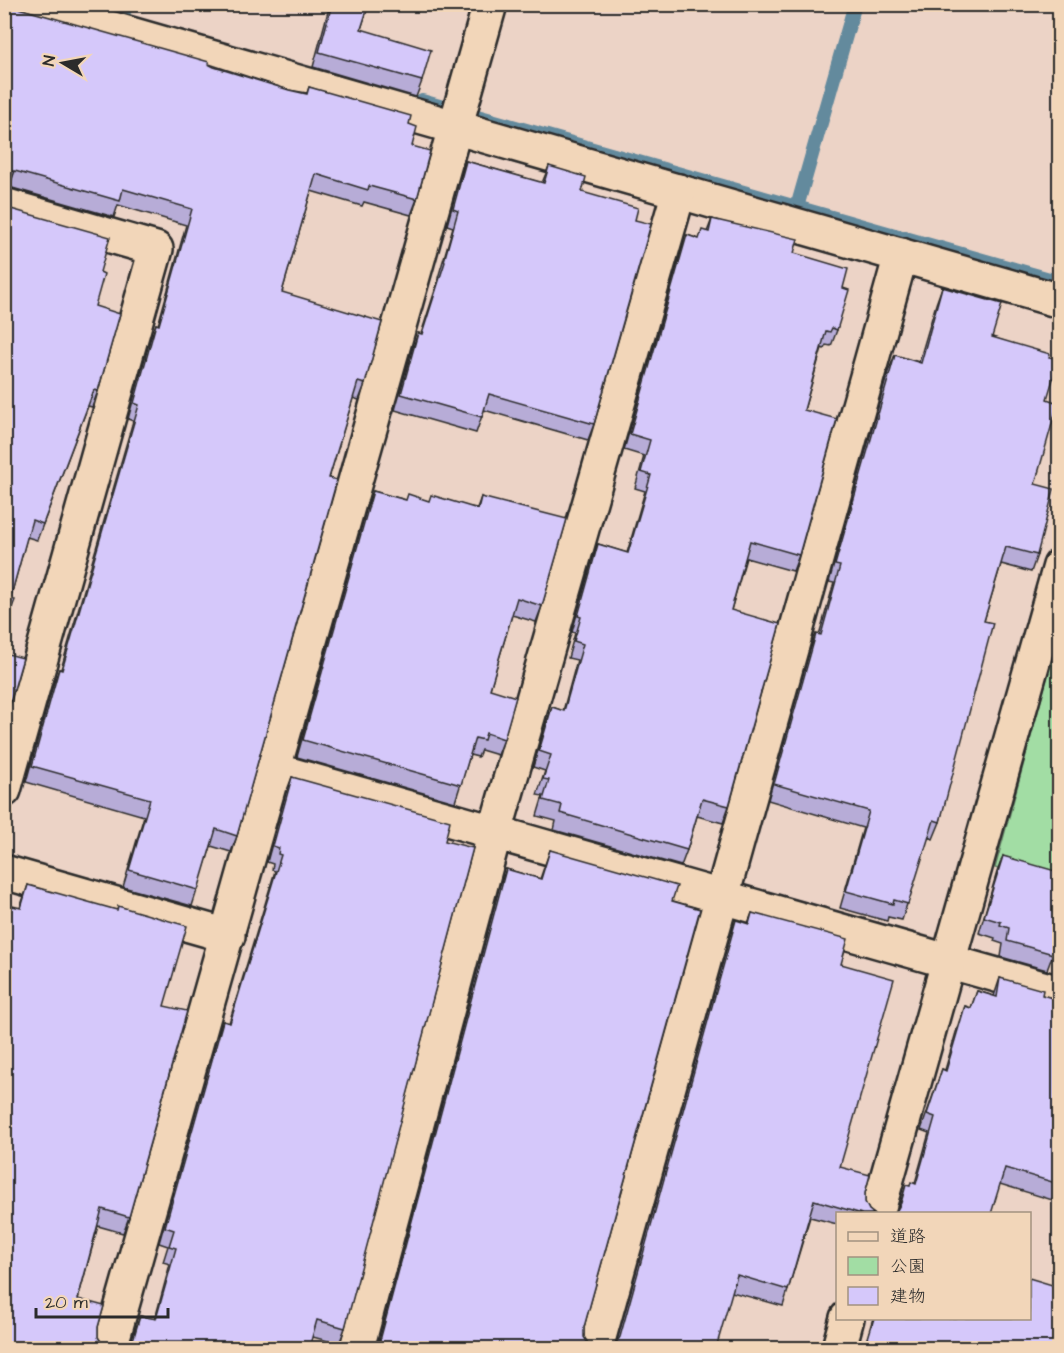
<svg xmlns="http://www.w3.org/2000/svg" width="1064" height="1353" font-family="'Architects Daughter','Klee One',sans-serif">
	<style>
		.green { fill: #a2dda4; stroke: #668468; stroke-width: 1.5 }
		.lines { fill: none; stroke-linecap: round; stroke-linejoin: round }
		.stream { stroke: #638a9d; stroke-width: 14 }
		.street-casing { stroke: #2b2b2b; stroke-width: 38 }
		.street { stroke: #f2d6b9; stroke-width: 33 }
		.wall { fill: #b7acd7; stroke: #2b2b2b; stroke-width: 1.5 }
		.shaded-wall { fill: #958caf; stroke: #2b2b2b; stroke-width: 1.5 }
		.building { fill: #d5c8fa; stroke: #2b2b2b; stroke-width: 1.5 }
	</style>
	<rect width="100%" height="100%" fill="#ecd3c6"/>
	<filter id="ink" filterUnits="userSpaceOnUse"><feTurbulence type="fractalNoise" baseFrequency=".0167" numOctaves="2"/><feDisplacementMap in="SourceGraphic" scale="12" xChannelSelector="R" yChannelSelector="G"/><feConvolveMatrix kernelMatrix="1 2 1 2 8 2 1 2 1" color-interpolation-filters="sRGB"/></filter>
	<g filter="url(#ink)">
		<polygon class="green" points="1059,634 1059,885 995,868"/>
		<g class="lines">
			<g class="stream">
				<polyline points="123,16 126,4"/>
				<polyline points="422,101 443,107"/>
				<polyline points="477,116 1060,282"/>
				<polyline points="797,207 855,4"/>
			</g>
			<defs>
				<g id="street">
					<polyline points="26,4 1060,301"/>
					<polyline points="4,205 156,249 4,790"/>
					<polyline points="275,770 1060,993"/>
					<polyline points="4,872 228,936"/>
					<polyline points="877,1214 1060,566"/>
					<polyline points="110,1348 490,4"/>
					<polyline points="357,1348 495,832 679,191"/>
					<polyline points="596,1348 901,255"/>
					<polyline points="839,1348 847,1318"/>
				</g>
			</defs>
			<use href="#street" class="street-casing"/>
			<use href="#street" class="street"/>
		</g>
		<g class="wall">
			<polygon points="4,4 209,64 289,90 307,93 309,87 409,124 417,199 411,215 364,202 362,206 311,191 282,292 365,384 359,400 353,398 329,478 237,836 231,852 211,846 192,906 123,887 144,816 26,782 53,685 59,669 61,669 133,421 128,419 150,340 156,324 158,325 186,225 118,205 114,217 9,187 4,187"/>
			<polygon points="330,4 369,4 361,29 422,81 416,97 313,67"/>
			<polygon points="466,161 542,183 549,166 582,192 635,220 594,424 588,440 484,410 476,433 395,410 412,350 418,333 421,334 439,278 438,278 453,227 447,225 460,178"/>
			<polygon points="4,207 100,272 95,306 98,391 92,407 88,406 37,540 27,537 10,599 4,627"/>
			<polygon points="712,219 794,253 843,288 837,330 831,346 826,345 824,349 822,348 804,410 799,555 793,571 746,558 731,610 729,806 723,823 697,816 687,850 681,866 554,830 556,821 537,816 543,796 537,795 545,771 533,767 546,724 552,707 563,711 577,660 568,658 575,633 572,632 592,561 598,544 627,553 645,491 635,488 644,456 624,450 681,252 687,235 699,239 707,232"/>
			<polygon points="942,287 992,337 1049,357 1047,399 1035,484 1037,555 1031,572 1001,564 984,621 940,822 933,839 928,837 902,920 888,917 887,921 840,908 863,828 768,800 810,650 816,634 819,635 834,583 829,582 888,372 895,355 919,362 936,304"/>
			<polygon points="373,491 406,500 429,501 477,508 481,497 542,606 536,622 512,615 490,689 504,739 498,755 481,750 478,757 470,755 455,802 297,757 367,507"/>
			<polygon points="292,777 445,841 345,1328 339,1344 313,1337 129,1346 131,1341 140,1316 155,1319 170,1264 163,1262 168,1246 159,1243 217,1037 223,1021 229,1023 275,871 272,870 273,864 267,862 286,793"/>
			<polygon points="550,850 672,901 584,1327 584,1337 589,1345 595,1348 377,1348 500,885 506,869 540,879"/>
			<polygon points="1003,856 1053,954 1047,970 1001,957 1003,944 994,941 995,938 979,933 997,872"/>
			<polygon points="28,885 164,1006 129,1217 123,1233 98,1226 78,1299 98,1327 98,1337 103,1345 4,1348 20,908"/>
			<polygon points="752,913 841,964 840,1167 865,1193 865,1202 869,1210 874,1214 837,1214 837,1224 810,1217 788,1290 783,1306 732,1292 615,1345 617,1341 730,936 736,920 748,923"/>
			<polygon points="1000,978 1042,995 1059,1000 1059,1202 1000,1184 896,1212 899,1207 906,1185 910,1186 915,1183 929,1133 921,1130 942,1069 945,1070 959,1022 965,1006 971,1008 977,991 994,996"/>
			<polygon points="873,1318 1029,1318 1059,1348 864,1348"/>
		</g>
		<polygon class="shaded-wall" points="4,171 15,171 9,187 4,187"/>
		<g class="building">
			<polygon points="4,4 209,62 208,64 214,67 289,90 307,94 309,87 411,116 409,124 417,127 412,146 430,151 417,199 369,186 368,190 316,174 282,292 382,322 365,384 358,382 329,478 337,480 237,836 216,829 198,890 129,870 150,799 32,766 59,669 62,670 139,405 134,403 156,324 159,325 192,209 123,189 120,201 15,171 4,171"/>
			<polygon points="332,4 369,4 361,29 431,50 422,81 319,52"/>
			<polygon points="466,161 544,183 549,166 586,177 582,192 638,208 635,220 651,224 594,424 489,394 482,417 401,394 418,333 422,334 445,262 444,261 458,211 453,209"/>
			<polygon points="4,207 110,237 100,272 104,274 95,306 120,314 98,391 94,390 43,524 32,520 10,599 15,600 4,627"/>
			<polygon points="712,219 798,239 794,253 848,269 843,288 849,290 837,330 832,328 830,332 826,331 804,410 837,419 799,555 750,541 731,610 780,624 729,806 702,799 687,850 560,813 562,805 543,800 549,780 543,779 551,755 539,751 552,707 564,711 583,644 574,641 581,617 578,616 598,544 628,553 651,475 641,472 650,440 630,434 687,235 699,239 702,230 709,232"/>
			<polygon points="942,287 1002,304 992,337 1050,354 1049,357 1059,359 1047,399 1058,403 1035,484 1054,489 1037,555 1006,547 984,621 993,623 940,822 934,820 908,904 894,900 893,904 846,891 869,811 774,784 816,634 821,635 840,566 835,565 895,355 921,363"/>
			<polygon points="373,491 406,500 408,494 429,501 431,495 478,509 481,497 567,519 542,606 517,598 490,689 516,697 504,739 486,733 484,740 475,738 461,785 303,740"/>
			<polygon points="4,653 23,658 4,724"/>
			<polygon points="292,777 450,821 445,841 473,848 345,1328 317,1320 309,1348 123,1348 129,1346 134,1337 140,1316 156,1319 176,1248 169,1246 174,1230 165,1227 223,1021 230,1023 281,855 278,854 279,848 273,846"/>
			<polygon points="550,850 677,886 672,901 700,909 584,1327 584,1337 589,1345 595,1348 378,1348 506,869 541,879"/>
			<polygon points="1003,856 1059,872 1059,929 1053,954 1007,941 1009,928 1000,925 1001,922 984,917"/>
			<polygon points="28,885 117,910 118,906 187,926 164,1006 187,1011 129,1217 102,1209 78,1299 104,1306 98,1327 98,1337 103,1345 108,1348 4,1348 4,904 21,908"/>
			<polygon points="752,913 848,939 841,964 894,979 840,1167 870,1175 865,1193 865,1202 869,1210 874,1214 862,1214 814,1200 788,1290 737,1275 716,1348 609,1348 615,1345 620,1337 736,920 749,924"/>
			<polygon points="1000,978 1043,990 1042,995 1059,1000 1059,1184 1005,1168 991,1214 892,1214 896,1212 901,1203 906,1185 910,1186 911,1182 916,1184 935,1117 927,1114 942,1069 946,1071 965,1006 971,1008 977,991 997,997"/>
			<polygon points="1029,1278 1059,1287 1059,1348 865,1348 874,1318 1029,1318"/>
		</g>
	</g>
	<rect width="1064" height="1353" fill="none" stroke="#f2d6b9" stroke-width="24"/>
	<rect x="12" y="12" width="1040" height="1329" fill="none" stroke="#2b2b2b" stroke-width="2" filter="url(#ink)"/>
	<rect x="836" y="1212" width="195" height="108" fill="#f2d6b9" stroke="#a29280" stroke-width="1.5"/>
	<rect x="848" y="1232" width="30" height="9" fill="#f2d6b9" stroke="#a29280" stroke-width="1.5"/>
	<text x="890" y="1242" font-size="18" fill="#2b2b2b">道路</text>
	<rect x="848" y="1257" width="30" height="18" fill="#a2dda4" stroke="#a29280" stroke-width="1.5"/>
	<text x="890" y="1272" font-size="18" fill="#2b2b2b">公園</text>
	<rect x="848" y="1287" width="30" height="18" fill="#d5c8fa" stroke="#a29280" stroke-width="1.5"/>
	<text x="890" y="1302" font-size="18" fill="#2b2b2b">建物</text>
	<g transform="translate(63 63) rotate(280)" stroke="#f2d6b9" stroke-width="4.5" paint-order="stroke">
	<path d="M0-4.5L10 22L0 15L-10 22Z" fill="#2b2b2b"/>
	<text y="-9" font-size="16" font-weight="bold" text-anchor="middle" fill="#2b2b2b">N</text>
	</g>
	<path d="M36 1308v9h132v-9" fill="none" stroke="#2b2b2b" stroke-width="3"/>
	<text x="45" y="1308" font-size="18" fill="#2b2b2b" stroke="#f2d6b9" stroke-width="4.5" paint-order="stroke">20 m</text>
</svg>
